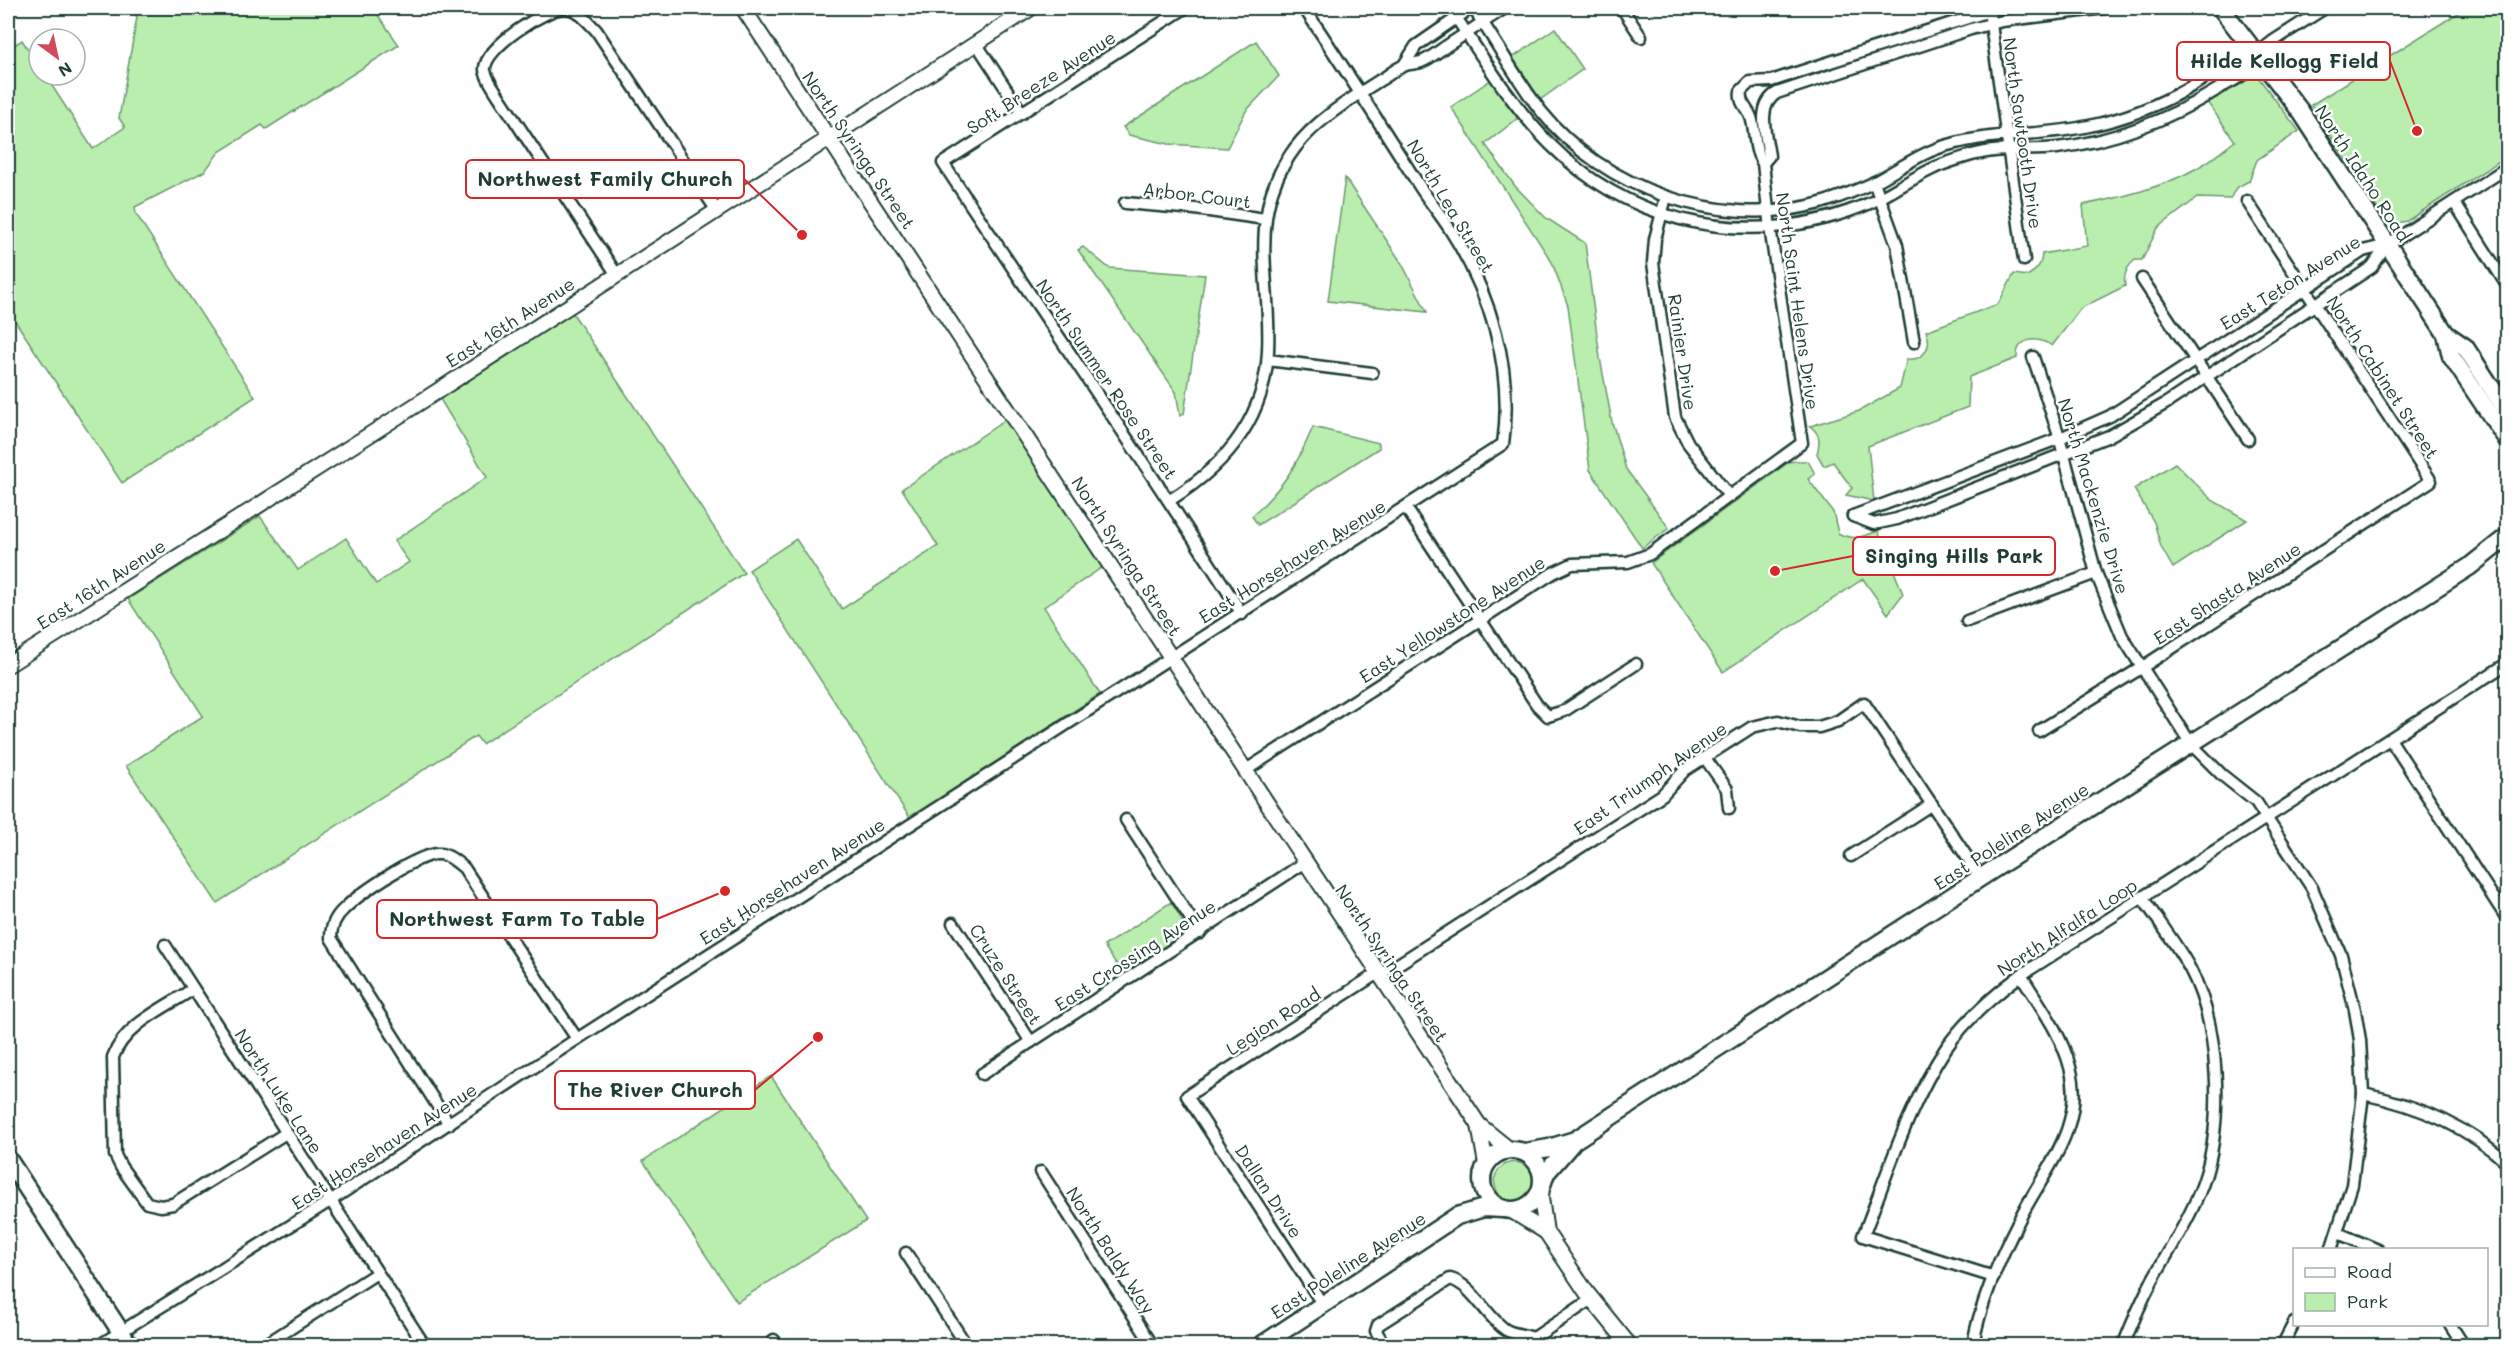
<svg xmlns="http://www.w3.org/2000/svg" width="2515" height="1353" font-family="Mali,sans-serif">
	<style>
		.green { fill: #baeeae; stroke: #6c9671; stroke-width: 1.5 }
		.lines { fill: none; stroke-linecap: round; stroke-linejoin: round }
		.minor-casing { stroke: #1f3d34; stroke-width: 15 }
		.tertiary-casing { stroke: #1f3d34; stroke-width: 18 }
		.secondary-casing { stroke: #1f3d34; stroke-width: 21 }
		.minor { stroke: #fff; stroke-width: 10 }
		.tertiary { stroke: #fff; stroke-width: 14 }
		.secondary { stroke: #fff; stroke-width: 16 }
		.labels { text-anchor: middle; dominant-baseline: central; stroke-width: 5; stroke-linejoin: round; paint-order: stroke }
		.street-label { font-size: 18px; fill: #1f3d34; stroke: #fff }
		.leader { fill: none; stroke: #d62828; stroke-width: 2 }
		.callout-dot { fill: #d62828; stroke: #fff; stroke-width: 2 }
		.callout { fill: #fff; stroke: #d62828; stroke-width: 2 }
		.callout-label { font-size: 20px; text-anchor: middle; font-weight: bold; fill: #1f3d34 }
	</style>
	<rect width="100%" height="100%" fill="#fff"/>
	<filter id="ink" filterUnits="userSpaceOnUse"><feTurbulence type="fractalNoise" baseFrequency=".0167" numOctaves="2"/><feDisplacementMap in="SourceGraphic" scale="12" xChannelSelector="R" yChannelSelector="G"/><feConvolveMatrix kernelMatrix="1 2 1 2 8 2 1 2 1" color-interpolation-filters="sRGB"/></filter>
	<g filter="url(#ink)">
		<g class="green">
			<polygon points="131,8 373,8 399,45 266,129 262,125 219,152 205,171 135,207 136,214 255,397 122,483 8,310 8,49 22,40 39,66 39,75 45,75 93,149 125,127 119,118 137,17"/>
			<polygon points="2466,8 2507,8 2507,156 2407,221 2393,224 2384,219 2311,105"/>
			<polygon points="1555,28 1583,69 1540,100 1511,59"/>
			<polygon points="1256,41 1279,76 1246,111 1227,148 1169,144 1129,135 1123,127"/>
			<path d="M 2248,76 L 2258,77 L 2299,131 L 2257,160 L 2249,181 L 2236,188 L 2230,199 L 2197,198 L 2158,228 L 2142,260 L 2135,260 C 2126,267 2123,275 2125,286 L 2081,308 L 2052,346 C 2039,336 2016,337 2017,358 L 1969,377 L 1968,407 L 1868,446 L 1874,501 L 1846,495 L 1852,488 L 1833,462 L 1824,466 L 1817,454 C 1820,441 1821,435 1810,426 L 1859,411 L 1900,388 L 1907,359 C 1924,361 1933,346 1926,331 L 1998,304 L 2014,274 L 2027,276 C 2037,270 2041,266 2042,254 L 2087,246 L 2083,205 C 2122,197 2162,188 2197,168 C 2211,161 2223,150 2235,141 L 2207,102 Z"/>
			<polygon points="1492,79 1518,118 1485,144 1515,186 1546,218 1585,243 1600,358 1612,422 1626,469 1669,528 1642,548 1590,470 1568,306 1552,262 1451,107"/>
			<polygon points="1345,178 1401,262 1427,312 1328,301"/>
			<polygon points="1083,247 1109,268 1205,275 1184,414 1180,416 1176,392 1078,250"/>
			<polygon points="572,312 744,573 482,744 476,736 217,903 126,766 203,716 128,599 260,516 298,570 346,538 376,584 409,562 394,541 487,477 440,399"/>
			<polygon points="1007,419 1104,566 1044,607 1100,694 910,818 749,570 796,539 842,609 938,546 902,489"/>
			<path d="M 1313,427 L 1379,443 L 1379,448 L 1258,525 L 1252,516 C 1284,486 1296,467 1313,427 Z"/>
			<path d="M 1795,461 L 1808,461 L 1815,474 L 1808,479 L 1833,512 L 1838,533 C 1853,541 1862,537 1878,531 L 1903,594 L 1888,614 L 1863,579 L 1723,672 L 1651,563 L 1789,462 Z"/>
			<polygon points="2175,463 2212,500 2247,520 2173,568 2161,547 2154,522 2134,489"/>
			<path d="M 1171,902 C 1178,914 1188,923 1180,936 L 1123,974 L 1104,946 Z"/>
			<polygon points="771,1076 866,1221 737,1302 643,1161"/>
			<path d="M 1517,1162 C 1564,1176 1501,1230 1494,1180 C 1497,1168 1504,1162 1517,1162 Z"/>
		</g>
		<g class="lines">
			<defs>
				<g id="minor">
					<path d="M 1185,8 L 943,163 C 1042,314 1145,461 1242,614"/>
					<path d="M 1450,8 C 1513,104 1560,187 1680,219 C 1743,235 1810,229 1870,203 C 1891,193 1911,179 1932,169 C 1944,163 1959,159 1972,155 C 2000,147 2029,151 2057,148 C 2115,141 2170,119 2220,88 C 2228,83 2241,78 2248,70 C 2252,67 2253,58 2255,53"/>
					<path d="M 1473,8 C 1496,41 1516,79 1541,111 C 1604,190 1720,229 1817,204 C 1836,199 1855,191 1873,183 C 1900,169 1922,151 1952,144 C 1997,132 2044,136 2089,126 C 2124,119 2159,105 2190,87 C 2206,78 2220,66 2236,57 C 2242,54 2248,56 2255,53 C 2262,51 2269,44 2275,40 C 2292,29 2309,18 2325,8"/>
					<polyline points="1622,8 1641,37"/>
					<polyline points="1990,17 2024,260"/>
					<polyline points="976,43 1022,113"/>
					<polyline points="1404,65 1416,46 1471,8"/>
					<path d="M 1763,163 L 1769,156 C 1766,135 1756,105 1777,93 L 1971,29 L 2002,21 L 2105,8"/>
					<polyline points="1874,182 1897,245 1914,342"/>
					<polyline points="1666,197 1655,239 1653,263 1675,417 1688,443 1729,496"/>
					<polyline points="2454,202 2508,287"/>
					<polyline points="1125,203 1195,209 1265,219"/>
					<path d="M 617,275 L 498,95 C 494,88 486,78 485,70 C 483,48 547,7 566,8 C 578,9 588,22 596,30 L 717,211"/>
					<polyline points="2142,279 2248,439"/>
					<polyline points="2033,357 2058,433 2096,573 2122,636 2191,744 2222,775 2256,802 2312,888 2341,955 2355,1010 2360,1040 2363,1094 2352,1185 2331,1250"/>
					<polyline points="1268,360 1372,373"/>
					<path d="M 1170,500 C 1225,466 1265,419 1268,351 C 1272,277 1245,215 1295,148 C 1316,120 1351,99 1380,80 C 1388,76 1395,69 1403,66 C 1409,63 1416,64 1421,62 C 1430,59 1440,50 1448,45 C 1467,33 1486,20 1505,8"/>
					<polyline points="1406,508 1537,705 1548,716 1564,711 1636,664"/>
					<polyline points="1853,516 2060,438 2110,416 2363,251 2387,245 2508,167"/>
					<polyline points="1853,516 1874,524 1897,519 2109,436 2165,404 2372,267 2387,245"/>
					<polyline points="1967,621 2096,573"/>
					<polyline points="2039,731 2141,668 2431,481 2247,201"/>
					<polyline points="2390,739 2508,920"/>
					<polyline points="1705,758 1727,789 1729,808"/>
					<path d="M 1246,770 L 1553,573 L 1572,564 L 1628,562 L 1650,554 L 1802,443 L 1769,220 L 1763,163 C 1753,150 1756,132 1751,117 C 1747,107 1739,104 1741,91 L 1750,82 L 1771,81 L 1999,8"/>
					<polyline points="1126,820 1200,933"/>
					<polyline points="1851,856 1932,804"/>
					<polyline points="953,923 1031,1042"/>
					<polyline points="165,945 425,1346"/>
					<path d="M 193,989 C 165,1008 125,1024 113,1057 L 115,1155 L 121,1167 L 147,1203 L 161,1206 L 173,1204 L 286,1133"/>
					<polyline points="982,1074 1304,863"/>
					<path d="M 2363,1094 C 2417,1105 2467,1125 2508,1164"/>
					<path d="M 449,1124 L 331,938 C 331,926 335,917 344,909 C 359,894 419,852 440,854 C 449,855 457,862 464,868 L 577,1039"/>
					<polyline points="1041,1172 1153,1346"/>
					<polyline points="2338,1233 2378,1250"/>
					<polyline points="906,1253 967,1346"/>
					<path d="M 1994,1277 L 1863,1236 C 1888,1173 1909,1104 1946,1048 C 1966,1019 1993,996 2021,975 L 2508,663"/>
					<polyline points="1323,1305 1187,1096 1378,973 1392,968 1662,795 1685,770 1752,727 1778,721 1800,727 1819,727 1838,721 1864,703 1981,878"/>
					<polyline points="2450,1324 2464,1346"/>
					<polyline points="774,1340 777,1346"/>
					<path d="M 98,1346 L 330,1201 L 577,1039 L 1503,444 C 1514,368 1490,292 1449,228 C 1440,214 1429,201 1420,187 C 1382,127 1344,67 1304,8"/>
					<polyline points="263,1346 377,1273"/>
					<path d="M 1385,1346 L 1376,1331 L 1378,1325 L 1450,1279 C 1472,1284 1487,1318 1506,1330 C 1513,1334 1525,1335 1534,1338"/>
					<polyline points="1532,1346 1534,1338 1592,1299"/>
					<path d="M 1973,1346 C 1978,1309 2001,1255 2018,1222 C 2042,1173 2087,1126 2070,1067 C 2061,1033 2039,1004 2021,975"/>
					<path d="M 2123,1346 C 2132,1323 2142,1300 2153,1279 C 2171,1247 2191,1217 2203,1183 C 2224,1123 2220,1025 2190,969 C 2177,944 2158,921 2142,897"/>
					<polyline points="2282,1346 2294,1323"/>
				</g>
				<g id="tertiary">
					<polyline points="743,8 1479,1125 1510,1150"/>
					<polyline points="8,665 388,423 1031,8"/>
					<polyline points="1479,1125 1486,1164"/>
					<polyline points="1542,1185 1541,1198 1546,1232 1587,1293 1630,1346"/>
					<polyline points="1512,1211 1546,1232"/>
				</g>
				<g id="secondary">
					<polyline points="2221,8 2301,112 2446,334 2465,347 2508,413"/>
					<polyline points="2446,334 2451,356 2508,441"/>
					<circle cx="1512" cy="1180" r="30"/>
					<polyline points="1525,1152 1549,1148 1575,1140 1997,867 2469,567 2508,536"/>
					<polyline points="8,1159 130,1346"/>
					<polyline points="1542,1185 1546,1173 1572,1143"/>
					<polyline points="1260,1346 1457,1216 1484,1208 1502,1209"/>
				</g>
			</defs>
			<use href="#minor" class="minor-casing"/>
			<use href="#tertiary" class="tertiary-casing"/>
			<use href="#secondary" class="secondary-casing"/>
			<use href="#minor" class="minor"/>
			<use href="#tertiary" class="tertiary"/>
			<use href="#secondary" class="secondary"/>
		</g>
	</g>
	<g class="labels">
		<g class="street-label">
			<text transform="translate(1041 82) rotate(-33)">Soft Breeze Avenue</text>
			<text transform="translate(2023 133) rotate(82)">North Sawtooth Drive</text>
			<text transform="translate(859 150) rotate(56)">North Syringa Street</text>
			<text transform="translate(2363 173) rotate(57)">North Idaho Road</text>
			<text transform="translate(1197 195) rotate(7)">Arbor Court</text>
			<text transform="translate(1451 206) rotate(59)">North Lea Street</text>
			<text transform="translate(2290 282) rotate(-32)">East Teton Avenue</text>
			<text transform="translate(1798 301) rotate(82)">North Saint Helens Drive</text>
			<text transform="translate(510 322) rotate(-33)">East 16th Avenue</text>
			<text transform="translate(1683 352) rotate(82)">Rainier Drive</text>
			<text transform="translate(2383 377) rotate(57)">North Cabinet Street</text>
			<text transform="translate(1107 379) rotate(56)">North Summer Rose Street</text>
			<text transform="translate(2094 496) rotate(73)">North Mackenzie Drive</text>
			<text transform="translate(1127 556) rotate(57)">North Syringa Street</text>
			<text transform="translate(1292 561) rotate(-32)">East Horsehaven Avenue</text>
			<text transform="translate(101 584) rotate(-33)">East 16th Avenue</text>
			<text transform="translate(2227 593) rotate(-33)">East Shasta Avenue</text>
			<text transform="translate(1452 619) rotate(-33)">East Yellowstone Avenue</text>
			<text transform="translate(1650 778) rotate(-35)">East Triumph Avenue</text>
			<text transform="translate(2011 836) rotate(-33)">East Poleline Avenue</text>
			<text transform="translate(792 881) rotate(-33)">East Horsehaven Avenue</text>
			<text transform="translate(2067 927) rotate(-33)">North Alfalfa Loop</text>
			<text transform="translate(1135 955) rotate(-33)">East Crossing Avenue</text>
			<text transform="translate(1392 963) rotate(56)">North Syringa Street</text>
			<text transform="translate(1006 974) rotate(57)">Cruze Street</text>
			<text transform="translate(1273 1021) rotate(-33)">Legion Road</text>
			<text transform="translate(279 1091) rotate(57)">North Luke Lane</text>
			<text transform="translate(384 1146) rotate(-33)">East Horsehaven Avenue</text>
			<text transform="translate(1269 1191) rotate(57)">Dallan Drive</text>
			<text transform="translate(1111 1250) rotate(57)">North Baldy Way</text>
			<text transform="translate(1348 1265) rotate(-33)">East Poleline Avenue</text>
		</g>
	</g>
	<path class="leader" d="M2417 131L2390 61M802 235L744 179M1775 571L1853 556M725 891L657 919M818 1037L755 1090"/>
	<g class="callout-dot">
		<circle cx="2417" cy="131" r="6"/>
		<circle cx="802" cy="235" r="6"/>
		<circle cx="1775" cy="571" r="6"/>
		<circle cx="725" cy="891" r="6"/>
		<circle cx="818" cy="1037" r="6"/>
	</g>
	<g class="callout">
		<rect x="2177" y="42" width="213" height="38" rx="6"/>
		<rect x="466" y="160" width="278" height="38" rx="6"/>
		<rect x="1853" y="537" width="202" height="38" rx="6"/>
		<rect x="377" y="900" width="280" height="38" rx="6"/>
		<rect x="555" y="1071" width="200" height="38" rx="6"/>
	</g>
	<g class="callout-label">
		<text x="2284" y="68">Hilde Kellogg Field</text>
		<text x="605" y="186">Northwest Family Church</text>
		<text x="1954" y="563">Singing Hills Park</text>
		<text x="517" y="926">Northwest Farm To Table</text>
		<text x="655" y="1097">The River Church</text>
	</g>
	<rect width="2515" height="1353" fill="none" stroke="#fff" stroke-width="30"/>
	<rect x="15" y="15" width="2485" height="1323" fill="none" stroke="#1f3d34" stroke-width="2" filter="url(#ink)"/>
	<rect x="2293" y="1248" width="195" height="78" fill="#ffffff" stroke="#a5b1ae" stroke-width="1.5"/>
	<rect x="2305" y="1268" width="30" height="9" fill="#ffffff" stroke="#a5b1ae" stroke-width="1.5"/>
	<text x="2347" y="1278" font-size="18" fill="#1f3d34">Road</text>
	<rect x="2305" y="1293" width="30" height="18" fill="#baeeae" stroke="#a5b1ae" stroke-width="1.5"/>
	<text x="2347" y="1308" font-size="18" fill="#1f3d34">Park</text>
	<g transform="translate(57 57) rotate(147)"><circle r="28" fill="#ffffff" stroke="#a5b1ae" stroke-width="1.5"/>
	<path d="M0-4.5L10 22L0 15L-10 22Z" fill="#d1495b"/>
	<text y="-9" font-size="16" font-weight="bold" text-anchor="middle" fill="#1f3d34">N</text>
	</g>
</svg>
